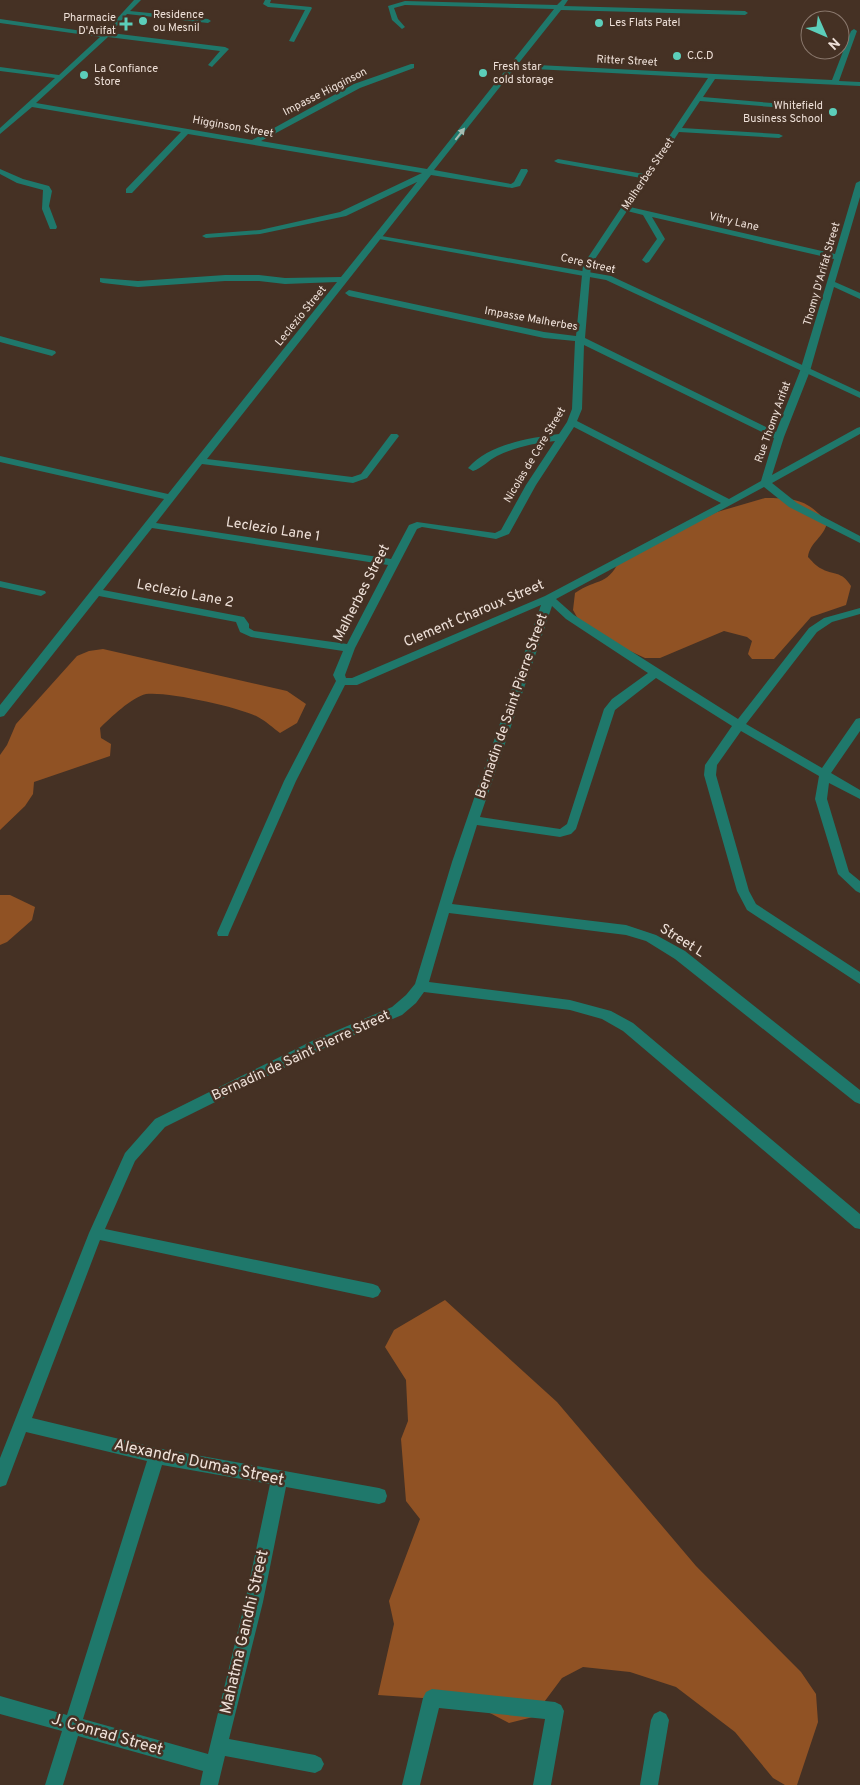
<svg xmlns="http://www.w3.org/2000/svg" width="860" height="1785" font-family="Overpass,sans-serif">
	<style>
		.forest { fill: #905224 }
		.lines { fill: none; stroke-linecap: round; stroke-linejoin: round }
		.minor { fill: #1f786b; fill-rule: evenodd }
		.tertiary { fill: #1f786b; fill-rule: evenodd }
		.oneway { fill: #a6bcb2 }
		.poi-dot { fill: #5cceba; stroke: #453124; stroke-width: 2 }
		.labels { text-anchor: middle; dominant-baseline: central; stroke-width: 5; stroke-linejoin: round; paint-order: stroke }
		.far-poi-label { font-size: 11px; fill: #efe1d9; stroke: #453124; text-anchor: start }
		.far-street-label { font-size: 11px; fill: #efe1d9; stroke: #453124 }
		.street-label { font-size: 14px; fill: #efe1d9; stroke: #453124 }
		.near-street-label { font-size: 16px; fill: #efe1d9; stroke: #453124 }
	</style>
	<rect width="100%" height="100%" fill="#453124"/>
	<g class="forest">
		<path d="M 765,498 C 794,498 808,499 827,523 C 824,537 810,542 808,557 C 811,560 816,566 820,568 C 834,576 841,570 851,586 L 846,605 L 811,617 L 774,659 L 752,659 L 748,654 L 752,641 L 747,637 L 724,631 L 660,658 L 645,658 L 619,646 L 578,619 L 573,610 L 575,593 C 597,578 610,586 621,556 L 717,512 Z"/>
		<path d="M 103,649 L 287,691 L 306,704 L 297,723 L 280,733 C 273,728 266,721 258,717 C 240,707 166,691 146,694 C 132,697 110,718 100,728 L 101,738 L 111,744 L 110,756 L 34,782 L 33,794 L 25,806 L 0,830 L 0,755 L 7,745 L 16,724 L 77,656 L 89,651 Z"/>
		<polygon points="0,895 10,895 35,907 32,920 7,942 0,945"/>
		<polygon points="445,1300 557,1402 696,1566 801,1672 816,1694 818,1722 797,1785 785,1785 773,1778 735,1732 676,1687 630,1672 583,1667 562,1678 533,1717 509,1723 467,1701 378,1695 394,1624 389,1601 420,1519 406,1501 401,1439 408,1421 406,1380 385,1347 394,1330"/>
	</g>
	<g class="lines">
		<g class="minor">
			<path d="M 134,0 L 141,0 L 130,11 L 208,19 L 211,21 L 208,23 L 127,14 L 111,33 L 225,47 L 229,49 L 212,67 L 208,65 L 220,51 L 108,37 L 36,103 L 252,140 L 354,84 L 411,64 L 414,64 L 414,68 L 360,88 L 261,141 L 427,169 L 554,9 L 405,5 L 394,8 L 398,19 L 405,27 L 402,29 L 392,20 L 388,6 L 405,1 L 557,5 L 562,0 L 568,0 L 564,6 L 745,11 L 748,13 L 745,15 L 561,10 L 518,64 L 832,80 L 851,31 L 854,29 L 857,31 L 839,81 L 860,82 L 860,86 L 715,79 L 703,97 L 772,103 L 776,105 L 772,107 L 700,101 L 682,128 L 779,134 L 783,136 L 779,138 L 679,132 L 630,207 L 835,254 L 856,183 L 860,181 L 860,197 L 835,282 L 860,293 L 860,299 L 834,287 L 810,371 L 784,437 L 772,475 L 857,428 L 860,427 L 860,434 L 772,483 L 797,503 L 860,536 L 860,543 L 789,507 L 764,487 L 556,599 L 574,615 L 738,719 L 809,628 L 824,618 L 860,608 L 860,614 L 832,622 L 817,632 L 746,724 L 822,768 L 856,719 L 860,718 L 860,731 L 831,773 L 860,790 L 860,799 L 829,783 L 827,799 L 849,872 L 860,881 L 860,893 L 856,891 L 838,874 L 815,799 L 819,776 L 741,731 L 717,765 L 716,775 L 749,891 L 756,904 L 860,972 L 860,984 L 747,910 L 737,891 L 704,775 L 705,765 L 732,726 L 656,678 L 615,710 L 576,829 L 571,834 L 560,837 L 477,825 L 452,904 L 626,925 L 656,935 L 685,951 L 860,1090 L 860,1104 L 855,1102 L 675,959 L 646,941 L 626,935 L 449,913 L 429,982 L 570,1000 L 611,1011 L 633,1023 L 860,1214 L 860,1229 L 855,1228 L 623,1031 L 602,1019 L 570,1010 L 424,992 L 416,1003 L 402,1015 L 322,1049 L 165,1127 L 135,1161 L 105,1229 L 373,1284 L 378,1286 L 381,1291 L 378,1296 L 373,1298 L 100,1240 L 32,1418 L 157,1448 L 379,1488 L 385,1490 L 387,1496 L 385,1502 L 379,1504 L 286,1487 L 263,1602 L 229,1739 L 315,1755 L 321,1758 L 324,1764 L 321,1770 L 315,1773 L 225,1756 L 218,1785 L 200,1785 L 203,1771 L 78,1736 L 63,1785 L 45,1785 L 62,1731 L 0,1714 L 0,1696 L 67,1715 L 147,1461 L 26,1432 L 6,1485 L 0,1487 L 0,1458 L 89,1233 L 125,1153 L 155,1119 L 312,1041 L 392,1007 L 406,995 L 415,984 L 452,862 L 541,605 L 357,685 L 345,685 L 296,781 L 229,933 L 228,936 L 218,936 L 217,933 L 284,781 L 336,681 L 333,675 L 343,651 L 251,637 L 240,632 L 236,622 L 99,596 L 4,716 L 0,717 L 0,705 L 164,499 L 0,462 L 0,456 L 168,494 L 337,282 L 285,284 L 259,281 L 225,281 L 138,287 L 103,283 L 100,282 L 100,278 L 138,281 L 225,275 L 259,275 L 285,278 L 341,277 L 417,182 L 346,216 L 260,234 L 206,238 L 202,236 L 206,234 L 260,230 L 340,212 L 422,173 L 188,134 L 132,193 L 126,193 L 126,189 L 181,132 L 32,107 L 0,134 L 0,128 L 55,78 L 0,71 L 0,67 L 59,75 L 100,37 L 0,23 L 0,19 L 103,34 ZM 515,68 L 708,78 L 644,174 L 558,159 L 554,161 L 558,163 L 641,178 L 583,265 L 576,336 L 544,332 L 349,290 L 345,293 L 349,296 L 544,338 L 575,341 L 572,409 L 567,422 L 559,434 C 529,438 489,444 468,468 L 473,471 C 482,468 489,460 497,456 C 515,447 535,443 555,441 L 526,485 L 501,530 L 495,533 L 417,522 L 409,525 L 391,559 L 156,523 L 202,464 L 353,483 L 367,478 L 399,436 L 397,434 L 391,434 L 361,474 L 352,477 L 207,459 L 431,175 L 512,188 L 520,186 L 528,171 L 527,169 L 521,169 L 514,182 L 511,184 L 434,170 ZM 627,211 L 643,215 L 657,239 L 642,260 L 646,263 L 649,262 L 665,239 L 652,217 L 834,259 L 800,371 L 776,432 L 585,338 L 591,265 ZM 584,345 L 774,438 L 761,481 L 729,499 L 577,421 L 582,409 ZM 574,427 L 721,503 L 545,596 L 352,678 L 346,678 L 345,675 L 355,648 L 417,529 L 422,527 L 496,539 L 509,534 L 536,485 ZM 152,528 L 388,565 L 347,644 L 254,631 L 249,628 L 249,624 L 244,617 L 103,590 ZM 552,606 L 566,619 L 648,673 L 612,699 L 604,709 L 567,824 L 560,829 L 480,817 ZM 162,1465 L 270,1484 L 245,1602 L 208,1754 L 83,1719 Z"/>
			<polygon points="265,0 271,0 270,3 311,7 312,8 294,42 289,41 305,10 268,7 263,4"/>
			<polygon points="0,169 23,179 49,186 52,191 49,206 57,227 56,229 50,229 42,209 43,190 17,183 0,174"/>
			<polygon points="0,336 55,351 56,353 52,356 0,342"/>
			<polygon points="0,581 45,591 46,593 41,596 0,587"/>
			<polygon points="432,1689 555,1702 561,1705 564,1711 551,1785 533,1785 545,1719 439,1708 420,1785 402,1785 423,1698 426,1692"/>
			<polygon points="660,1711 666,1714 669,1720 658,1785 640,1785 651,1720 654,1714"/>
		</g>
		<polygon class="tertiary" points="376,235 611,276 860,392 860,398 606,280 379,239 376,239"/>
	</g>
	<defs><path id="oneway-solid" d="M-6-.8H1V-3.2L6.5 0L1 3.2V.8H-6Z" transform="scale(1.25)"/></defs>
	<use class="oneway" href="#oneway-solid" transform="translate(460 134) rotate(-52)"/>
	<g class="poi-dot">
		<circle cx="143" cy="21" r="5"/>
		<circle cx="599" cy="23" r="5"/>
		<path d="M123.5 16.5h5v5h5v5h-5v5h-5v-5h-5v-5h5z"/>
		<circle cx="677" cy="56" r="5"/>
		<circle cx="483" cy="73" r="5"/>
		<circle cx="84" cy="75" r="5"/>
		<circle cx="833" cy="112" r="5"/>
	</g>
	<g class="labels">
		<g class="far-poi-label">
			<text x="153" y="15">Residence<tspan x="153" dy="13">ou Mesnil</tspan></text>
			<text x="116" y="18" text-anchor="end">Pharmacie<tspan x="116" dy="13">D'Arifat</tspan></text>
			<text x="609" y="23">Les Flats Patel</text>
			<text x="687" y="56">C.C.D</text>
			<text x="493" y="67">Fresh star<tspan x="493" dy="13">cold storage</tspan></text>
			<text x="94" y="69">La Confiance<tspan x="94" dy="13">Store</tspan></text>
			<text x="823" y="106" text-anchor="end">Whitefield<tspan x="823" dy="13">Business School</tspan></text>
		</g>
		<g class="far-street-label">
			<text transform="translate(627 61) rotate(3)">Ritter Street</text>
			<text transform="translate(325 92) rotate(-27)">Impasse Higginson</text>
			<text transform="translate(233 127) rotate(10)">Higginson Street</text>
			<text transform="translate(648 174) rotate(-56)">Malherbes Street</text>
			<text transform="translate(734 222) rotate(13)">Vitry Lane</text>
			<text transform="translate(588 264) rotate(13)">Cere Street</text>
			<text transform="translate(822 274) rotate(-74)">Thomy D'Arifat Street</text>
			<text transform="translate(301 316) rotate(-51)">Leclezio Street</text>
			<text transform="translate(531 319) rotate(10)">Impasse Malherbes</text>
			<text transform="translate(773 422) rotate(-70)">Rue Thomy Arifat</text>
			<text transform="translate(535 455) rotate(-59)">Nicolas de Cere Street</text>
		</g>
		<g class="street-label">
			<text transform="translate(273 530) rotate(9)">Leclezio Lane 1</text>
			<text transform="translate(362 593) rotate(-63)">Malherbes Street</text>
			<text transform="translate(185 594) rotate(11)">Leclezio Lane 2</text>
			<text transform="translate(474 614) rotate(-23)">Clement Charoux Street</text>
			<text transform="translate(512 706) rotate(-71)">Bernadin de Saint Pierre Street</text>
			<text transform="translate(682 941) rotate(32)">Street L</text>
			<text transform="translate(301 1056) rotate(-25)">Bernadin de Saint Pierre Street</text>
		</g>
		<g class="near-street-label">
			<text transform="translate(199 1463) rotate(12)">Alexandre Dumas Street</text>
			<text transform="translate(245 1632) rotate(-77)">Mahatma Gandhi Street</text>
			<text transform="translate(107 1735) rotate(16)">J. Conrad Street</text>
		</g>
	</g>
	<g transform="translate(825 35) rotate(135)"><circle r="24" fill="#453124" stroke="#89776c"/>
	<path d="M0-4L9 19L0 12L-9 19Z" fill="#5cceba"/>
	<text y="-8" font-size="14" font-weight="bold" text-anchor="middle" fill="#efe1d9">N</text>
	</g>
</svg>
